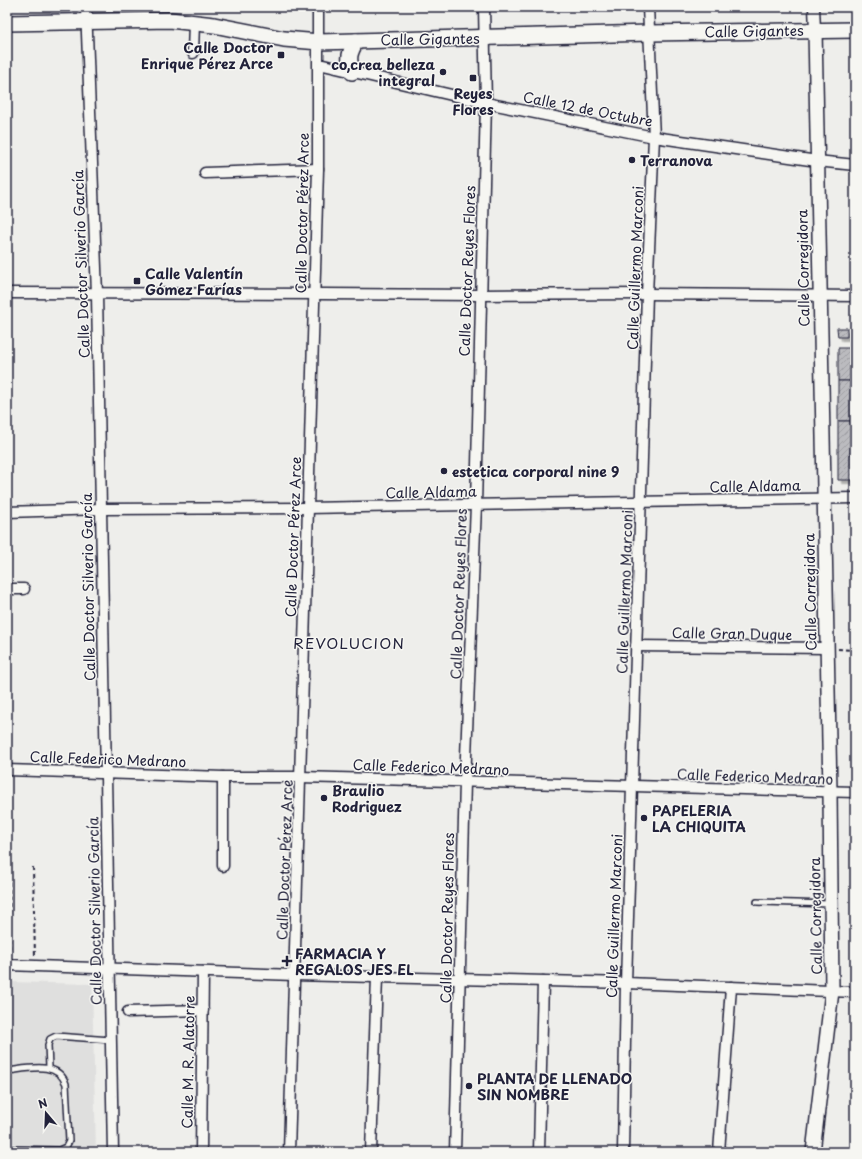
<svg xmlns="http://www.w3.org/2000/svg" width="862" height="1159" font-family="'Playpen Sans',sans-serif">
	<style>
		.built { fill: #dfdfde }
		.building { fill: url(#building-hatch); stroke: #22223b; filter: url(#shadow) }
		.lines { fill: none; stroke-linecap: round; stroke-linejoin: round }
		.service-casing { stroke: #22223b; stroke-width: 8 }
		.minor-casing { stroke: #22223b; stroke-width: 13 }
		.tertiary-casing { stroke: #22223b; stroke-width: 16 }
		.secondary-casing { stroke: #22223b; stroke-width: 18 }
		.path { stroke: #22223b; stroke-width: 2; stroke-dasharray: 4 3; stroke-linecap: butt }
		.service { stroke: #f6f6f2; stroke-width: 5 }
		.minor { stroke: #f6f6f2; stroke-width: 10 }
		.tertiary { stroke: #f6f6f2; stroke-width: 13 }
		.secondary { stroke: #f6f6f2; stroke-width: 15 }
		.poi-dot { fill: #22223b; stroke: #f6f6f2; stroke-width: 1.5 }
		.labels { text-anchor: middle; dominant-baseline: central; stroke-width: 3; stroke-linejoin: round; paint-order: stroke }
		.street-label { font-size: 14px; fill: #22223b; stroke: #f6f6f2 }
		.poi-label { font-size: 14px; font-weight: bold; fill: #22223b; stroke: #f6f6f2; text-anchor: start }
		.neighbourhood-label { font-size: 15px; letter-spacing: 1px; fill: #22223b; stroke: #f6f6f2 }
	</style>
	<defs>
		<pattern id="building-hatch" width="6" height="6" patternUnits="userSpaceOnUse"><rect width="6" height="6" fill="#bbbbbf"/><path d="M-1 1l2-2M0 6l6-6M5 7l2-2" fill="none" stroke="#a0a0a5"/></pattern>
		<filter id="shadow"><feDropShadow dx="3.5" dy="3.5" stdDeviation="0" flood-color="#0004"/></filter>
	</defs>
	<rect width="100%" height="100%" fill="#eeeeeb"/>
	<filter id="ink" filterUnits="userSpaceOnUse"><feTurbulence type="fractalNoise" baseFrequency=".025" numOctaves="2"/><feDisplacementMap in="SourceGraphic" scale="8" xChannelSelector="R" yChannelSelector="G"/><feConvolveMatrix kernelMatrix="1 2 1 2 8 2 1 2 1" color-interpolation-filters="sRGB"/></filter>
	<g filter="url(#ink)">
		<polygon class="built" points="7,982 92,984 96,1152 7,1152"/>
		<g class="building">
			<polygon points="852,314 855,314 855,339 851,339"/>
			<polygon points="837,328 847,328 847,337 838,337"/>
			<polygon points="838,348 852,348 851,381 838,381"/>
			<polygon points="852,348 855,348 855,455 851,455 851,421 838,421 838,381 851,381"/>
			<polygon points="838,421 851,421 851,455 855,455 855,480 838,480"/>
		</g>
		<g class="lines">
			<defs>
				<g id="service">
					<polyline points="757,902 830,904"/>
					<polyline points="49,1067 48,1045 50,1039 56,1036 111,1040"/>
					<path d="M 7,1071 C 27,1069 58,1060 66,1084 L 69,1141 L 66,1147 L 59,1150 L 7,1149"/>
				</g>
				<g id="minor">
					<polyline points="86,7 97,294 113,1152"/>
					<polyline points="814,7 815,30"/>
					<polyline points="193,53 194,22"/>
					<polyline points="319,64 486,103 654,137 817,161 855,165"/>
					<polyline points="205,173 318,169"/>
					<polyline points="7,293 322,294 480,295 647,294 855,296"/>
					<polyline points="7,512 101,509 307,508 855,498"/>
					<polyline points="7,589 24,589"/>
					<polyline points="636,646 827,648"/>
					<polyline points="7,770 223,777 300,777 855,792"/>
					<polyline points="223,777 223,866"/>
					<polyline points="7,965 294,975 626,983 855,992"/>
					<polyline points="128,1012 203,1010"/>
					<polyline points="201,1152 203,972"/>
					<polyline points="289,1152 318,169 318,7"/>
					<polyline points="371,1152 377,977"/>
					<polyline points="455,1152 465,782 476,505 486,103 484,7"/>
					<polyline points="539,1152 543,981"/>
					<polyline points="623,1152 626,983 647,294 654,137 648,7"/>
					<polyline points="719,1152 731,987"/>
				</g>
				<polyline id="tertiary" points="813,1152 832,991 830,792 815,30"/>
				<g id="secondary">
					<polyline points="7,23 170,20 214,25 284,39 319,42 649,33 855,30"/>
					<path d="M 352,72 C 348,57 349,54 356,41"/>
				</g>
			</defs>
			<use href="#service" class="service-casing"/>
			<use href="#minor" class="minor-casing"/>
			<use href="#tertiary" class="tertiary-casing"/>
			<use href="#secondary" class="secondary-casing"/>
			<g class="path">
				<polyline points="838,649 855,650"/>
				<polyline points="33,867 35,957"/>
				<polyline points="9,875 10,956"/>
			</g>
			<use href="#service" class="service"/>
			<use href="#minor" class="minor"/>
			<use href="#tertiary" class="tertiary"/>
			<use href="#secondary" class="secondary"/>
		</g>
	</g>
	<g class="poi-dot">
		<rect x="277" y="51" width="8" height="8" rx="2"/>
		<circle cx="443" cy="72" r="4"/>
		<rect x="469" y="74" width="8" height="8" rx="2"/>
		<circle cx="632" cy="160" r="4"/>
		<rect x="133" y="277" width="8" height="8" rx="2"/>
		<circle cx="444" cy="471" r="4"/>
		<circle cx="324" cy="798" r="4"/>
		<circle cx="644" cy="818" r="4"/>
		<path d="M285 955h4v4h4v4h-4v4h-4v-4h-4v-4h4z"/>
		<circle cx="469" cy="1086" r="4"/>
	</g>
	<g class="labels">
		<g class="street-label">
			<text transform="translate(754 31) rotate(-1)">Calle Gigantes</text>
			<text transform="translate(430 39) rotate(-1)">Calle Gigantes</text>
			<text transform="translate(588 109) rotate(11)">Calle 12 de Octubre</text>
			<text transform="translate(302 213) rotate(-89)">Calle Doctor Pérez Arce</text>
			<text transform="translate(81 264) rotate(-92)">Calle Doctor Silverio García</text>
			<text transform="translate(635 268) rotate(-88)">Calle Guillermo Marconi</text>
			<text transform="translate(803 268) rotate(-91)">Calle Corregidora</text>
			<text transform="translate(467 271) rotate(-88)">Calle Doctor Reyes Flores</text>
			<text transform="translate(755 486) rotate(-1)">Calle Aldama</text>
			<text transform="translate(431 492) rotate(-1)">Calle Aldama</text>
			<text transform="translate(293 537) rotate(-88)">Calle Doctor Pérez Arce</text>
			<text transform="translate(88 587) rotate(-91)">Calle Doctor Silverio García</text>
			<text transform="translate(624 592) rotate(-88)">Calle Guillermo Marconi</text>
			<text transform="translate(810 592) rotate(-91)">Calle Corregidora</text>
			<text transform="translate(458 594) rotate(-88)">Calle Doctor Reyes Flores</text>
			<text transform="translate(732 633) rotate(1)">Calle Gran Duque</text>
			<text transform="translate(108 759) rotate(2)">Calle Federico Medrano</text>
			<text transform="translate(431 767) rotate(2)">Calle Federico Medrano</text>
			<text transform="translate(755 776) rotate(2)">Calle Federico Medrano</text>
			<text transform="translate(284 860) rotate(-88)">Calle Doctor Pérez Arce</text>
			<text transform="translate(94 911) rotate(-91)">Calle Doctor Silverio García</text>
			<text transform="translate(614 916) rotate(-88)">Calle Guillermo Marconi</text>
			<text transform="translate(815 916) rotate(-91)">Calle Corregidora</text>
			<text transform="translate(447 918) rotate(-89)">Calle Doctor Reyes Flores</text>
			<text transform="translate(188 1062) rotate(-89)">Calle M. R. Alatorre</text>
		</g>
		<g class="poi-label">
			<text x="273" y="47" text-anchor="end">Calle Doctor<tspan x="273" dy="16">Enrique Pérez Arce</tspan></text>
			<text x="435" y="64" text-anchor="end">co,crea belleza<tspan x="435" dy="16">integral</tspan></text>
			<text x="473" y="93" text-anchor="middle">Reyes<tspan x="473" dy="16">Flores</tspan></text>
			<text x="640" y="160">Terranova</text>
			<text x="145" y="273">Calle Valentín<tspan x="145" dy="16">Gómez Farías</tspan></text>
			<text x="452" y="471">estetica corporal nine 9</text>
			<text x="332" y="790">Braulio<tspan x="332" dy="16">Rodriguez</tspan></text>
			<text x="652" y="810">PAPELERIA<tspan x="652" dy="16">LA CHIQUITA</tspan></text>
			<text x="295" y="953">FARMACIA Y<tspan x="295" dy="16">REGALOS JES EL</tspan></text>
			<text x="477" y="1078">PLANTA DE LLENADO<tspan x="477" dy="16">SIN NOMBRE</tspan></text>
		</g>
		<g class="neighbourhood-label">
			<text x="349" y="642">REVOLUCION</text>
		</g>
	</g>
	<rect width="862" height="1159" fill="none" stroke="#f6f6f2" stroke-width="24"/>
	<rect x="12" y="12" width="838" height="1135" fill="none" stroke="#22223b" stroke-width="1.5" filter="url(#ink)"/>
	<g transform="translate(46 1113) rotate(341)" stroke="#f6f6f2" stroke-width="3" paint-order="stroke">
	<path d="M0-3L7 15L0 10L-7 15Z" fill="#22223b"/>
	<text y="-6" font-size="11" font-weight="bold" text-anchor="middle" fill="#22223b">N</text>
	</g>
</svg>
